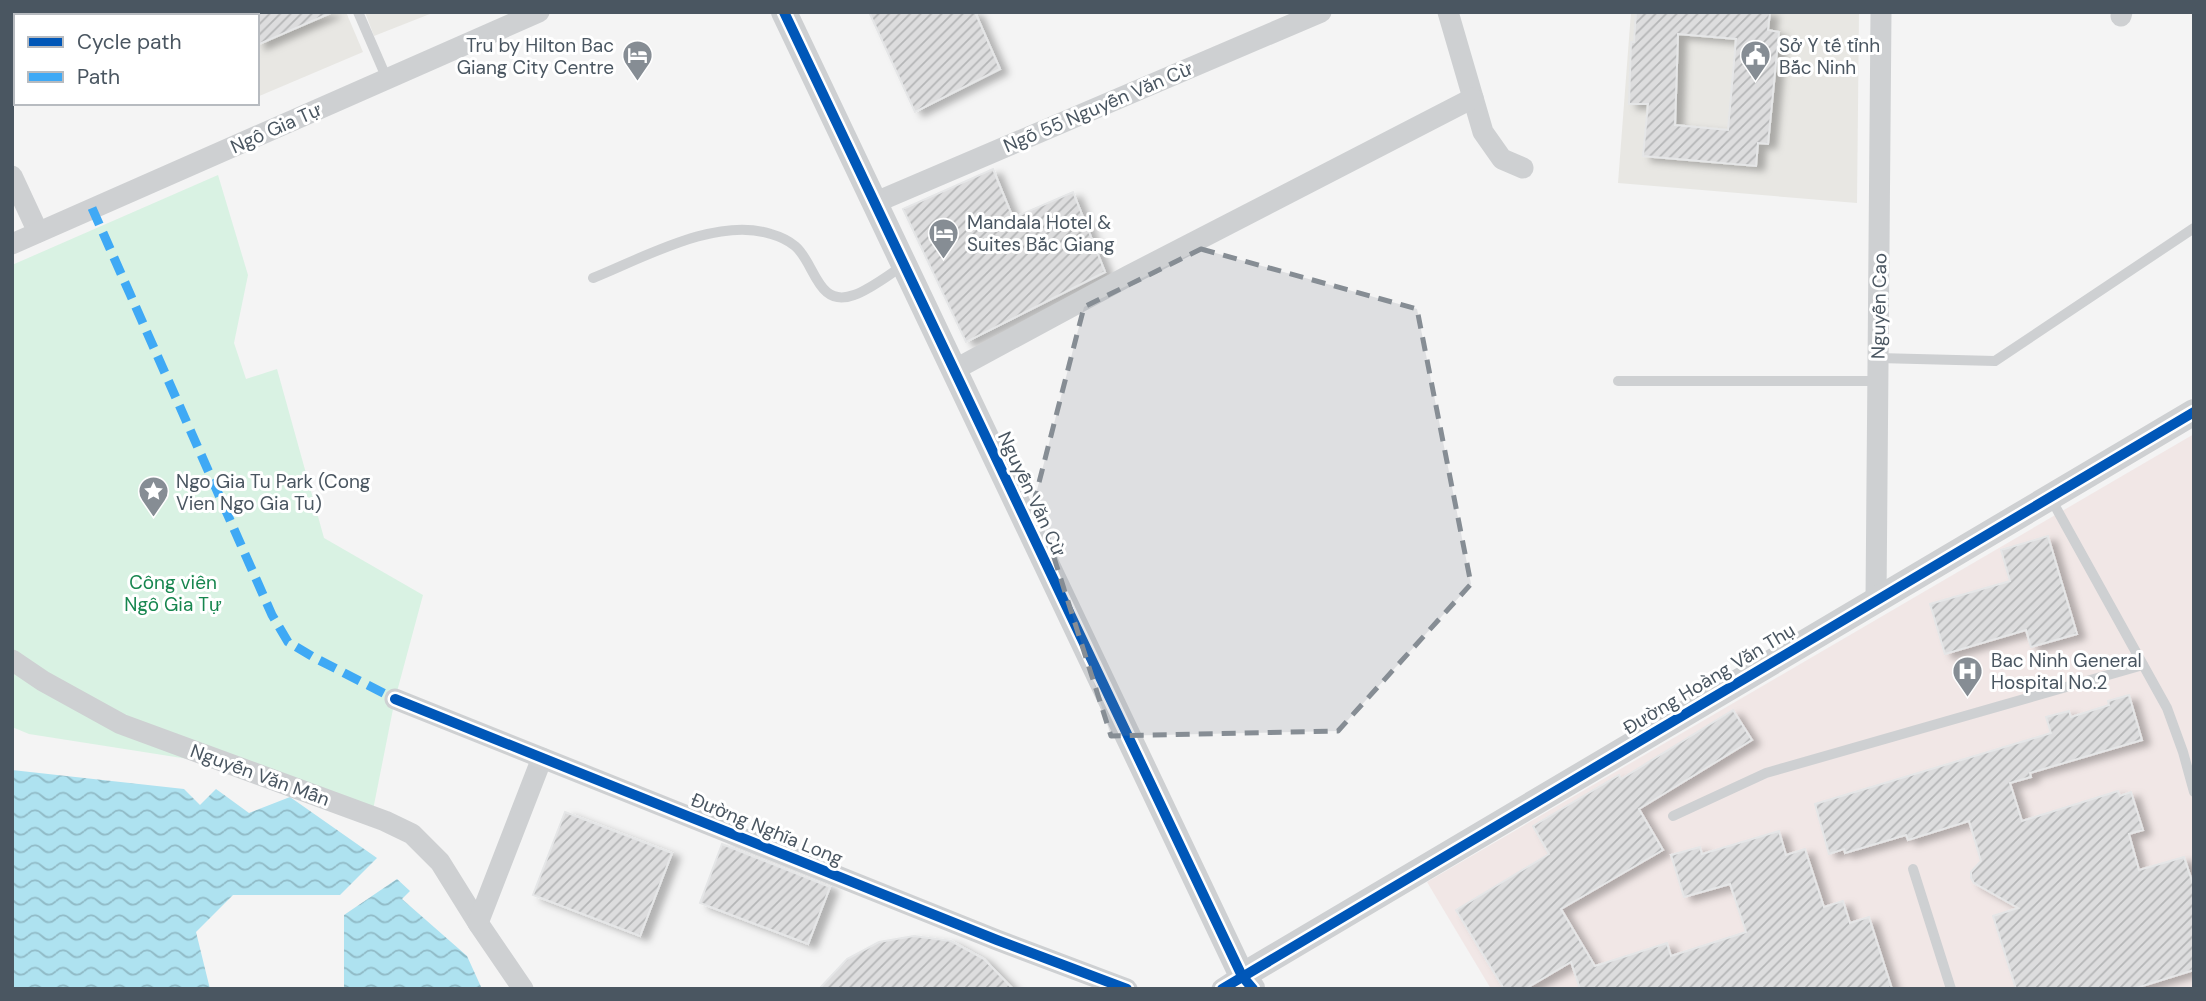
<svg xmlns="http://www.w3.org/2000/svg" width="2206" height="1001" font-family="'DM Sans',sans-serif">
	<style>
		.commercial { fill: #e8e7e3 }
		.medical { fill: #f1e7e6 }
		.green { fill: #d9f2e3 }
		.water { fill: url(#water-waves) }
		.building { fill: url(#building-hatch); stroke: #e5e6e7; stroke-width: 2; fill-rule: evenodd; filter: url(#shadow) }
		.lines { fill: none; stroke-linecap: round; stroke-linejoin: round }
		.service { stroke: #ced0d2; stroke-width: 10 }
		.minor { stroke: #ced0d2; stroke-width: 21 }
		.tertiary { stroke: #ced0d2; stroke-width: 26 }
		.quiet { stroke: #3fa9f5; stroke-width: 9; stroke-dasharray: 18 9; stroke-linecap: butt }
		.cycleway-casing { stroke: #fff; stroke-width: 15 }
		.cycleway { stroke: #0057b8; stroke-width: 10 }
		.marked { fill: #868d94; fill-opacity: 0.2; stroke: #868d94; stroke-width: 5; stroke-dasharray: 14 9; stroke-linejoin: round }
		.labels { text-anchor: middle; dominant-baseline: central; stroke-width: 6; stroke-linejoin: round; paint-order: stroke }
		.poi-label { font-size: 19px; fill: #4a5661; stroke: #fff; text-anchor: start }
		.street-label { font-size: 19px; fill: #4a5661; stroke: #fff }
		.park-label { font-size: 19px; fill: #17864f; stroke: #fff }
	</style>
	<defs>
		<pattern id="water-waves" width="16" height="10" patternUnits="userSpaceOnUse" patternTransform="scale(1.75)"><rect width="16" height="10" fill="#aee2f0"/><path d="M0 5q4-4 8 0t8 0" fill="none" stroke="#90bac6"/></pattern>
		<pattern id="building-hatch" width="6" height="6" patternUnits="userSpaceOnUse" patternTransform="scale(1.75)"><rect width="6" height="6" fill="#ddddde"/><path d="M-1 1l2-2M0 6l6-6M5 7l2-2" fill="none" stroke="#b5b6b7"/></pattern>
		<filter id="shadow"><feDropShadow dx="8" dy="4.5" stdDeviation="3.5" flood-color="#0004"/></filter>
	</defs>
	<rect width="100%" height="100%" fill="#f4f4f4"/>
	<g class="commercial">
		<polygon points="203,12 346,12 363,52 257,97 257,16 205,16"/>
		<polygon points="365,12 435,12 374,36"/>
		<polygon points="1631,12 1859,12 1857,203 1618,183"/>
	</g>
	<polygon class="medical" points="2194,434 2194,989 1491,989 1427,882"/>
	<polygon class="green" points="218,175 248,275 234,343 246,379 277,369 324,538 423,595 395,699 372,815 201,761 29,734 12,727 12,265"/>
	<g class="water">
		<polygon points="12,770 184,789 200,805 216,789 249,813 290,797 377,858 340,895 233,895 196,932 210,989 12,989"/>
		<polygon points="397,879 410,891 402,899 467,956 482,989 344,989 344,915"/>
	</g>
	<g class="building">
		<polygon points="257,12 333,12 257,45"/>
		<polygon points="869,12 975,12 1000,69 915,112"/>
		<path d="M 1636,12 L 1770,12 L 1768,30 L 1779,32 L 1768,144 L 1758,143 L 1756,166 L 1643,156 L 1648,104 L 1629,104 L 1631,42 L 1634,42 ZM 1678,34 L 1736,39 L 1728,130 L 1675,125 Z"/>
		<polygon points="993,169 1013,218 1073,192 1105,272 966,342 903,209"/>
		<polygon points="2048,536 2077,634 2031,647 2026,630 1945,654 1930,604 2010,581 2001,550"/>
		<polygon points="2129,695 2142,740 2030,773 2031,777 2010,783 2022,821 2118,791 2120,796 2131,792 2143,830 2129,834 2139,870 2184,857 2194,887 2194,970 2133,989 2016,989 1993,916 2018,908 1974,883 1971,878 1971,872 1981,861 1969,821 1908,840 1906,835 1845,853 1844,849 1829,854 1815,804 2051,733 2046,717 2069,711 2071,717 2109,705 2108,701"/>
		<polygon points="1733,710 1752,740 1639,809 1663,850 1561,909 1595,966 1667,943 1671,956 1746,932 1730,884 1684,897 1671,855 1700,847 1702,854 1779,831 1786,855 1805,849 1824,907 1843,901 1850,923 1869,917 1892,989 1580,989 1571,962 1525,989 1504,989 1456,910 1549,854 1533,826 1619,775 1621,779"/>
		<polygon points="565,812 672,853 640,936 533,895"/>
		<polygon points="722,844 830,887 808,944 700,903"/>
		<polygon points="914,936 951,941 984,959 1013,989 819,989 847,959 879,942"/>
	</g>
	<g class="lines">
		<g class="service">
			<polyline points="358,12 387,79"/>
			<path d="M 593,278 C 643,258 717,216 771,234 C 778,236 789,241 795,246 C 815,262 817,309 854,295 C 871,289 888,275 904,265"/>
			<polyline points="1878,358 1995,361 2194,228"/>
			<polyline points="1618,381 1878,381"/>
			<polyline points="2050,497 2167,708 2183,752 2194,792"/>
			<polyline points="1673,816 1766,773 2143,665"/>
			<polyline points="1913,869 1951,989"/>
		</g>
		<g class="minor">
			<polyline points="1448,12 1483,132 1502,159 1523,168"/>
			<polyline points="2121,16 2122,12"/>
			<polyline points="12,176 38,232"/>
			<polyline points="874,203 1321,12"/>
			<polyline points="12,244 539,12"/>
			<polyline points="954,370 1128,276 1473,98"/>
			<polyline points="1876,600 1881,12"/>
			<polyline points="12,660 43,681 121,724 385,821 412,834 440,862 478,923 523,989"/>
			<polyline points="395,699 997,940 1127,989"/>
			<polyline points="478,923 542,758"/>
			<polyline points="1222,989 1242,976"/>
		</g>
		<g class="tertiary">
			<polyline points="784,12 1242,976 1252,988"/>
			<polyline points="1242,976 2194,412"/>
		</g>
		<polyline class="quiet" points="92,208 272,615 288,642 315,658 395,699"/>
		<defs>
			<g id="cycleway">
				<polyline points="784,12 1242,976 1253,989"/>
				<polyline points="395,699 997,940 1127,989"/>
				<polyline points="1222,989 2194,412"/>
			</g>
		</defs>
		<use href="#cycleway" class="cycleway-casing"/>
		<use href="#cycleway" class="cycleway"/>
	</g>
	<path class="marked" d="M 1201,249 L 1417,309 L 1471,584 L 1338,731 L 1111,736 L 1035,498 L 1084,307 Z"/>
	<defs>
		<symbol id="hotel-pin" viewBox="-11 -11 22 30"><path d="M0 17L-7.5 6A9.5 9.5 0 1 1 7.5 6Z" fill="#868d94" stroke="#fff"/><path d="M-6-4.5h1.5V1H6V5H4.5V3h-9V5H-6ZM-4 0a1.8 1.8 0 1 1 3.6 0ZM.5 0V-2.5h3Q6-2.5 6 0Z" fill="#fff"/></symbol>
		<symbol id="civic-pin" viewBox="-11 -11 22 30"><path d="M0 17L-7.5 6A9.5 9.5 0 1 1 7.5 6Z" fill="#868d94" stroke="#fff"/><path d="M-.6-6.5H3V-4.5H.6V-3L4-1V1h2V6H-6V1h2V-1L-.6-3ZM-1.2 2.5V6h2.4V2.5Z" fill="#fff"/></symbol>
		<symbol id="sight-pin" viewBox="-11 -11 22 30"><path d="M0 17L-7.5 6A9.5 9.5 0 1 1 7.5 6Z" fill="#868d94" stroke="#fff"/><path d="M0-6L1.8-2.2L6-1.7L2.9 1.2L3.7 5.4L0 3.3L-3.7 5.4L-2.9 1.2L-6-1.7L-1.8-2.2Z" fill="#fff"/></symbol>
		<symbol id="hospital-pin" viewBox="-11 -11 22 30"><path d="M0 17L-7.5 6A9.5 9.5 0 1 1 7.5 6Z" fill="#868d94" stroke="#fff"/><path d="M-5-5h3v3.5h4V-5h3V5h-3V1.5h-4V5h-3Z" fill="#fff"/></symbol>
	</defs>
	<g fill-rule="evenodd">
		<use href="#hotel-pin" x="620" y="38" width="35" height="47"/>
		<use href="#civic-pin" x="1738" y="38" width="35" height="47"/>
		<use href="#hotel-pin" x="926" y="216" width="35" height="47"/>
		<use href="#sight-pin" x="136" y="474" width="35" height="47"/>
		<use href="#hospital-pin" x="1950" y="654" width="35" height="47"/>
	</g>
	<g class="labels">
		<g class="poi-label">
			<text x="614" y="45" text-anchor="end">Tru by Hilton Bac<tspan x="614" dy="22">Giang City Centre</tspan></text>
			<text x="1779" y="45">Sở Y tế tỉnh<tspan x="1779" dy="22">Bắc Ninh</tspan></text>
			<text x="967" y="222">Mandala Hotel &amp;<tspan x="967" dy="22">Suites Bắc Giang</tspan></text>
			<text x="176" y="481">Ngo Gia Tu Park (Cong<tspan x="176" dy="22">Vien Ngo Gia Tu)</tspan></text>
			<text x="1991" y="660">Bac Ninh General<tspan x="1991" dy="22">Hospital No.2</tspan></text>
		</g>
		<g class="street-label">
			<text transform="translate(1098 107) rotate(-23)">Ngõ 55 Nguyễn Văn Cừ</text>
			<text transform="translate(276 128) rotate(-24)">Ngô Gia Tự</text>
			<text transform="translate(1879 306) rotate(-89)">Nguyễn Cao</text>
			<text transform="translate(1032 494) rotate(65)">Nguyễn Văn Cừ</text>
			<text transform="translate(1709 679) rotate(-31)">Đường Hoàng Văn Thụ</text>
			<text transform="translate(260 775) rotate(20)">Nguyễn Văn Mẫn</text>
			<text transform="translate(767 829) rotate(22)">Đường Nghĩa Long</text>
		</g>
		<g class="park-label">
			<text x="173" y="582">Công viên<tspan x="173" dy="22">Ngô Gia Tự</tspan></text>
		</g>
	</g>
	<rect width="2206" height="1001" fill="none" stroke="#4a5661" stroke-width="28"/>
	<rect x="14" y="14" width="245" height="91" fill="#ffffff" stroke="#b7bbc0" stroke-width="2"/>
	<rect x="28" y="37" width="35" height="10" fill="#0057b8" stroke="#b7bbc0" stroke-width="2"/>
	<text x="77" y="49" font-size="21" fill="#4a5661">Cycle path</text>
	<rect x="28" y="72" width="35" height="10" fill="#3fa9f5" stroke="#b7bbc0" stroke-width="2"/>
	<text x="77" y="84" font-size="21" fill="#4a5661">Path</text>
</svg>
